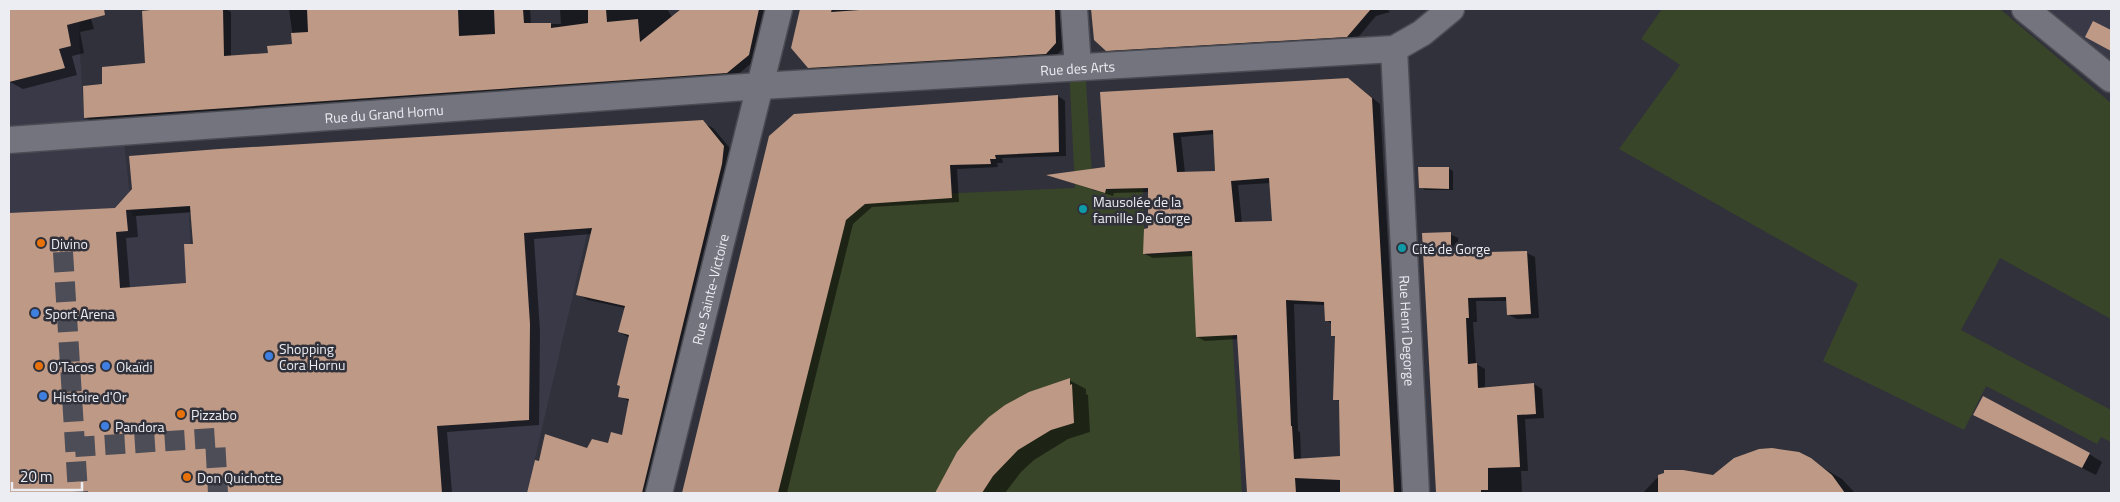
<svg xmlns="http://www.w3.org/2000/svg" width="2120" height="502" font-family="'Titillium Web',sans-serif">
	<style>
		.built { fill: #393948 }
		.green { fill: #394529 }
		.shadow { fill: #0007; fill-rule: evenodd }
		.building { fill: #be9985; fill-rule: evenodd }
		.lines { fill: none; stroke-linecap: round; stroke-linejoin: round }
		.pedestrian-tunnel { stroke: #4c4d56; stroke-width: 20; stroke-dasharray: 20 10; stroke-linecap: butt }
		.minor-casing { stroke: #4b4c53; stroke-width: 29 }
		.minor { stroke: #73747e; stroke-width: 26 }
		.culture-dot { fill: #0f9aa8; stroke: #30313a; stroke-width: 2 }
		.food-dot { fill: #e8710a; stroke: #30313a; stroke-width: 2 }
		.shop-dot { fill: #3f7fe0; stroke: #30313a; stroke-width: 2 }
		.labels { text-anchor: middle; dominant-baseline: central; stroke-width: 5; stroke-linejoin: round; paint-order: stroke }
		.street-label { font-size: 14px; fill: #ecedf3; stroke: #30313a }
		.poi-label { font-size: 14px; fill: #ecedf3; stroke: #30313a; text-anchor: start }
	</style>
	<rect width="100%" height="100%" fill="#30313a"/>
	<g class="built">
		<polygon points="9,9 77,9 80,22 79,37 84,118 82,135 123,132 132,216 189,213 191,252 588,230 527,493 9,493"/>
		<polygon points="2042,9 2111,9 2111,67"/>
	</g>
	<g class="green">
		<polygon points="1662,9 2000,9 2111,103 2111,319 2000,258 1961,330 2111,410 2111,442 2101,437 2097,444 1986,386 1964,430 1823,361 1858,284 1619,149 1680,65 1641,39"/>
		<polygon points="1069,67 1085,67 1093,191 1143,188 1145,255 1192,252 1197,333 1232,331 1242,493 775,493 841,227 863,197 1075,188"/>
	</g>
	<g class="shadow">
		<polygon points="9,9 88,9 94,29 80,32 84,53 72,56 77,75 23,89 10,82"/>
		<polygon points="198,9 226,9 231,12 231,57 269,54 294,45 289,9 530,9 531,24 561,24 560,9 667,9 672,17 690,18 699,9 768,9 756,59 735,77 93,122 85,117 104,86 146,64 143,12"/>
		<polygon points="801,9 851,9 849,10 1062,9 1064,47 1054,58 817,72 808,67 792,47"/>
		<polygon points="1093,9 1387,9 1390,12 1376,16 1355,41 1115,55 1095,40"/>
		<path d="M 1348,79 L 1380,104 L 1402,493 L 1248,493 L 1239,339 L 1205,341 L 1197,337 L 1194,256 L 1153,258 L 1145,254 L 1150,229 L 1150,192 L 1114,193 L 1113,196 L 1050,176 L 1107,169 L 1101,94 ZM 1214,134 L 1216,172 L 1185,173 L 1181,137 ZM 1271,183 L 1273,222 L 1242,223 L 1238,185 ZM 1294,304 L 1326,305 L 1326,320 L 1332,324 L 1333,336 L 1336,337 L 1335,399 L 1341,402 L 1341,457 L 1301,460 L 1300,432 L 1298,431 Z"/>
		<polygon points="1058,96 1065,101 1066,156 1002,158 1003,163 997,163 998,167 957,169 959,202 872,207 853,224 787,493 684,493 770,137"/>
		<path d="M 702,122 L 713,128 L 734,153 L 654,493 L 528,493 L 536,461 L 540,462 L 609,444 L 622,436 L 630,402 L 620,396 L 630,338 L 619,332 L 625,308 L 588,300 L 577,294 L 591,234 L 534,239 L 540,331 L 539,425 L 447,432 L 452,493 L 9,493 L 9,215 L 115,209 ZM 192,212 L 195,245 L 187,284 L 130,288 L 126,238 L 138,237 L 136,216 Z"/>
		<polygon points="1448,168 1453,171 1453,190 1425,190 1421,187"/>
		<polygon points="1423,234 1450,234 1458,238 1459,254 1527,253 1535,257 1539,318 1517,319 1509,315 1508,301 1476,301 1477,322 1473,322 1476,364 1485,369 1485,389 1534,384 1542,389 1544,418 1525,419 1528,471 1521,471 1522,493 1436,493"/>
		<polygon points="1069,380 1086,389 1086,394 1088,395 1090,432 1068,439 1034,460 1021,472 1005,493 937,493 941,484"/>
		<polygon points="1975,415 2089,454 2102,462 2096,475"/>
		<polygon points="1798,453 1842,479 1855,493 1643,493 1656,479 1665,474 1713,476"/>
	</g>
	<g class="building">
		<polygon points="9,9 104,9 105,15 67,25 71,46 59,49 65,68 9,82"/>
		<polygon points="159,9 223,9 224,56 268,53 267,46 292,44 291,33 308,32 307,9 458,9 459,36 495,34 494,9 523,9 524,23 551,23 551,28 588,23 588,9 606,9 607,22 638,19 640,42 681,9 759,9 749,55 727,73 84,118 83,86 102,84 102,67 145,63 142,11"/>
		<polygon points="800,9 832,9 831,12 874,9 1055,9 1056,43 1046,54 808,68 791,48"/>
		<polygon points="1091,9 1371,9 1347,37 1106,51 1094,40"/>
		<polygon points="2093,21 2111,30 2111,51 2085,37"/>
		<path d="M 1348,78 L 1372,98 L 1394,493 L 1340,493 L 1340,480 L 1295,478 L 1296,493 L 1247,493 L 1237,335 L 1196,337 L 1192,251 L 1143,254 L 1144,229 L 1148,228 L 1148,188 L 1106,189 L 1105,193 L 1046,175 L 1105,167 L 1100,92 ZM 1213,130 L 1215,171 L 1177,172 L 1173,133 ZM 1269,178 L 1272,221 L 1235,222 L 1231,181 ZM 1286,300 L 1324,302 L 1325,321 L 1331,321 L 1331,336 L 1335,336 L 1333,400 L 1339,400 L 1340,456 L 1294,459 L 1292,426 L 1291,426 Z"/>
		<polygon points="1058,95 1059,152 995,155 996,159 990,159 991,164 950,165 952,198 865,204 846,220 778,493 682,493 769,136 794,114"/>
		<path d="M 703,120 L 724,146 L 722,164 L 642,493 L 527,493 L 535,460 L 539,461 L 545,434 L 587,448 L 592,439 L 608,443 L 611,432 L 622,435 L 629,399 L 618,397 L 620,386 L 617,385 L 629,335 L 618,332 L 625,306 L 576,295 L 592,228 L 524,233 L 530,324 L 529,420 L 437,426 L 442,493 L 9,493 L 9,213 L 115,208 L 132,189 L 129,156 L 219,149 ZM 190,206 L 193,244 L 184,244 L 186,283 L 120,288 L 116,232 L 128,231 L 126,210 Z"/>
		<polygon points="1418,167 1449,167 1449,189 1419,188"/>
		<polygon points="1451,232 1451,253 1527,251 1531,314 1507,315 1506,297 1468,298 1469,318 1466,318 1468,364 1477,363 1478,388 1534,383 1536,414 1517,415 1520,467 1488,468 1488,490 1481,490 1481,493 1436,493 1422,233"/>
		<polygon points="1070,378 1070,385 1072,384 1074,423 1051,430 1018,450 993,476 982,493 935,493 957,452 971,435 989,417 1005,405 1029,392"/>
		<polygon points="1983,396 2090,453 2082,468 1973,415"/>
		<polygon points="1772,448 1799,452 1811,458 1832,475 1845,493 1658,493 1658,475 1664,473 1664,470 1683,470 1713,475 1734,458 1759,449"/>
	</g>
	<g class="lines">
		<g class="pedestrian-tunnel">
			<polyline points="63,252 78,493"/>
			<polyline points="75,447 215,438 218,493"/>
		</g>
		<defs>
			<g id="minor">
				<polyline points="1074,9 1078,67"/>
				<polyline points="2025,9 2111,79"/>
				<path id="s1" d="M 1394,49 L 1416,493"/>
				<path id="s2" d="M 9,140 L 760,86 L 1394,49 L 1422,33 L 1451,9"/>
				<path id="s3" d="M 659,493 L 779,9"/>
			</g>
		</defs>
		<use href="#minor" class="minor-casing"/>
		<use href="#minor" class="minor"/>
	</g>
	<g class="culture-dot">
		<circle cx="1083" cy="209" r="5"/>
		<circle cx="1402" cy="248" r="5"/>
	</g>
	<g class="food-dot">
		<circle cx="41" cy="243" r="5"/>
		<circle cx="39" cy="366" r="5"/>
		<circle cx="181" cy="414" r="5"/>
		<circle cx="187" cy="477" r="5"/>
	</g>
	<g class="shop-dot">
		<circle cx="35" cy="313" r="5"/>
		<circle cx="269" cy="356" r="5"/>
		<circle cx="106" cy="366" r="5"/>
		<circle cx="43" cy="396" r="5"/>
		<circle cx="105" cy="426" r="5"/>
	</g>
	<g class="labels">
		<g class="street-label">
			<text stroke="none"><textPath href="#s2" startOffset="1071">Rue des Arts</textPath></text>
			<text stroke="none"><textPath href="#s2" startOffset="376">Rue du Grand Hornu</textPath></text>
			<text stroke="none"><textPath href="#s3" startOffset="210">Rue Sainte-Victoire</textPath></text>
			<text stroke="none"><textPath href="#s1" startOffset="282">Rue Henri Degorge</textPath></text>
		</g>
		<g class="poi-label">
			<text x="1093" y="201">Mausolée de la<tspan x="1093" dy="16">famille De Gorge</tspan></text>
			<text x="51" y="243">Divino</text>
			<text x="1412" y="248">Cité de Gorge</text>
			<text x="45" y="313">Sport Arena</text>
			<text x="279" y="348">Shopping<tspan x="279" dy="16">Cora Hornu</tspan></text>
			<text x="49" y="366">O'Tacos</text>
			<text x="116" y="366">Okaïdi</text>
			<text x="53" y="396">Histoire d'Or</text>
			<text x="191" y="414">Pizzabo</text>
			<text x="115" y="426">Pandora</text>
			<text x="197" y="477">Don Quichotte</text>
		</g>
	</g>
	<rect width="2120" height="502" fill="none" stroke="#ecedf3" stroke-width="20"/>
	<path d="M12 482v8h70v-8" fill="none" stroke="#ecedf3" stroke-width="2.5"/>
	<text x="20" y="482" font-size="15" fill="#ecedf3" stroke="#30313a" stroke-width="4" paint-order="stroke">20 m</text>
</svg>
